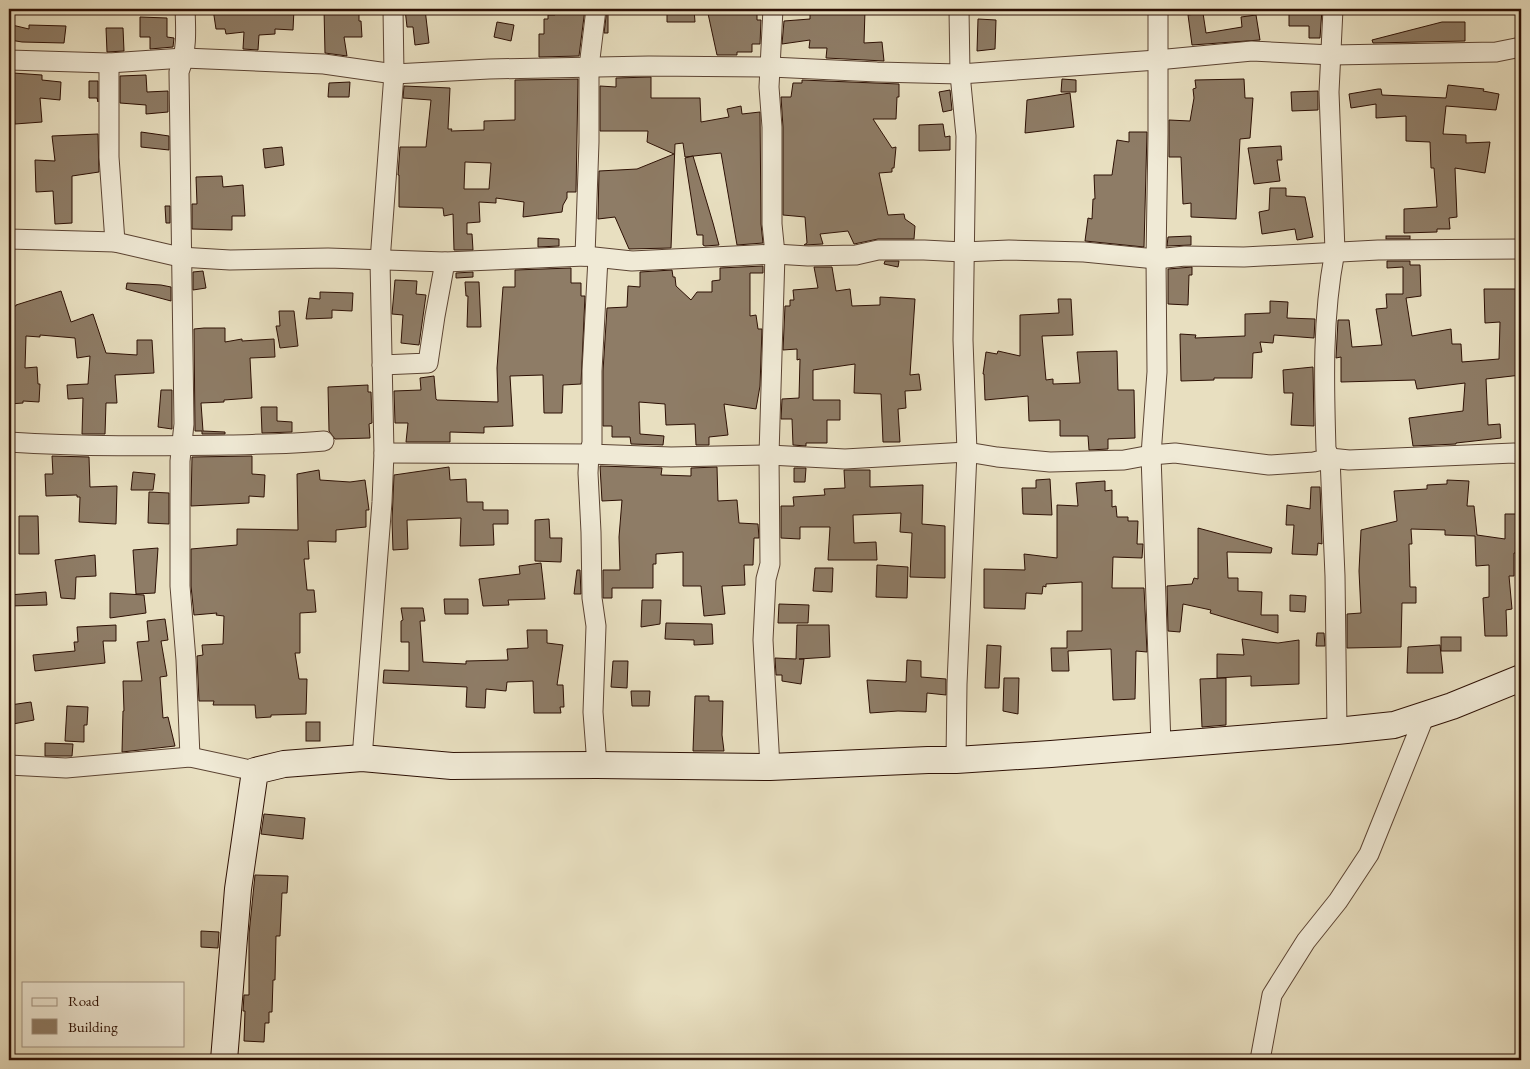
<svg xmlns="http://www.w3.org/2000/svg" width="1530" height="1069" font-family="'EB Garamond',serif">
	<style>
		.building { fill: #8e7c66; stroke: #2d1004; fill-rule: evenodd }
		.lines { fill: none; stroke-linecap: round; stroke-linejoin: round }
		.street-casing { stroke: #5c4433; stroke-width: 21 }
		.secondary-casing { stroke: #2d1004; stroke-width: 28 }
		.street { stroke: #f0ead6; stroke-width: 19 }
		.secondary { stroke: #f0ead6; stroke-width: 26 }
	</style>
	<rect width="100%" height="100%" fill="#e8dfc0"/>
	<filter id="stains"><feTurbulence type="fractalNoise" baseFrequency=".004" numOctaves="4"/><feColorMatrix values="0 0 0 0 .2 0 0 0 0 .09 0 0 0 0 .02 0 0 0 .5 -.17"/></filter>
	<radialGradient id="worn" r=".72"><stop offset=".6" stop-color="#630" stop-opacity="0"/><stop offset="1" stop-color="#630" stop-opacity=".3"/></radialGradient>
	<g class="building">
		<polygon points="213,9 294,9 293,30 275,29 275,34 259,35 258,50 243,49 244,32 226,34 225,29 216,29"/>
		<polygon points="324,9 359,9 359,21 361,21 362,37 344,37 347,56 325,53"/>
		<polygon points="405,9 425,9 429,43 415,45 413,27 407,27"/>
		<polygon points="555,9 585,9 579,56 539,57 539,34 544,34 544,19 548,19 548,15 555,15"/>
		<polygon points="607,9 608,9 608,33 604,33"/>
		<polygon points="667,9 694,9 695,22 667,22"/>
		<polygon points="707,9 757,9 757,20 761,20 760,44 752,44 752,52 737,52 737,55 717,55"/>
		<polygon points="810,9 865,10 864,43 882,42 884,61 826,58 827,48 809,48 810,40 782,44 784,21 810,19"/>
		<polygon points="1289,9 1322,9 1320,38 1309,38 1309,26 1289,26"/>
		<polygon points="1203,13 1206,33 1242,27 1241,17 1256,15 1260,40 1192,45 1188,15"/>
		<polygon points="140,17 167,18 167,37 174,38 173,47 150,49 150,37 140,37"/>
		<polygon points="978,19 996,20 995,49 977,51"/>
		<polygon points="497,22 514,25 511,41 494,37"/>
		<polygon points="1442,22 1465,22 1465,41 1373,43 1372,40"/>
		<polygon points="12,25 29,29 29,25 66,26 64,43 22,42 10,40"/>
		<polygon points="106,28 123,28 124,51 107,52"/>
		<polygon points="13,73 42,75 42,80 61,82 60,100 40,98 42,122 15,124 12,94"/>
		<polygon points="146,75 147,92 168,91 168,112 146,114 146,105 120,103 120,76"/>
		<polygon points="651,77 651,98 700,98 701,122 729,117 727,109 741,106 742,114 760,112 761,224 763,243 737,245 721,153 685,157 683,143 675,144 671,248 629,249 615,217 598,219 599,171 637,169 674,154 647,142 648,131 600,131 600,86 616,87 616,78"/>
		<path d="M 578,79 L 576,192 L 567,192 L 567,198 L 563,205 L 562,212 L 523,217 L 524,202 L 496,198 L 496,203 L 479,202 L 480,222 L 467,223 L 467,234 L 472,234 L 473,250 L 454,250 L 453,214 L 444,216 L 443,208 L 399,207 L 399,175 L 398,175 L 400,147 L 426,147 L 431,100 L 403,98 L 404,86 L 450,88 L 448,129 L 452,129 L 451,131 L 484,130 L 484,121 L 515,120 L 515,80 ZM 465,162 L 491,163 L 489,189 L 464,189 Z"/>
		<polygon points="1062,79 1076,80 1076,92 1061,92"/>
		<polygon points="1244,79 1245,98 1253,98 1250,138 1240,139 1236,219 1191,217 1191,203 1183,204 1181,157 1169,157 1169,120 1190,121 1194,98 1193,89 1196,88 1195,80"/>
		<polygon points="802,80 899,84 899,97 897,97 896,119 873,119 892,148 896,147 894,168 892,168 892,172 879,173 888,215 904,214 905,219 915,226 914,239 878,239 854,244 848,231 820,234 823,244 804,245 807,243 805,217 783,215 783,127 781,97 791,97 793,83 802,83"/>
		<polygon points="89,81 98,81 98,102 97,98 89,98"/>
		<polygon points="350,82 349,97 328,97 329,83"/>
		<polygon points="1448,85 1484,89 1483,91 1499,94 1496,110 1446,106 1443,134 1466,135 1466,143 1490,142 1485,173 1455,168 1457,217 1449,218 1450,229 1437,229 1437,232 1404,233 1404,209 1437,207 1434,168 1431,168 1430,142 1406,141 1406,116 1376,118 1376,104 1351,108 1349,94 1378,89 1381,89 1382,95 1446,98"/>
		<polygon points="950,90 952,110 943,112 939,92"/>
		<polygon points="1318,91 1318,110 1292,111 1291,92"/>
		<polygon points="1070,93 1074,127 1025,133 1027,100"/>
		<polygon points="943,124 945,137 950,136 950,150 919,151 919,125"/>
		<polygon points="141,132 169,136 169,150 141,147"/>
		<polygon points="1129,132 1147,132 1144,247 1085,241 1088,218 1092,219 1093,199 1095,199 1094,175 1112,175 1117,140 1129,142"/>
		<polygon points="98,134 99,172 72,176 72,223 55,224 53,191 36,192 35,160 55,161 52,136"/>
		<polygon points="1281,146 1282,160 1277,160 1280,181 1254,184 1248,148"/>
		<polygon points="282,147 284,165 265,168 263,149"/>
		<polygon points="693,156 713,223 719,245 705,246 703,245 703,235 697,235 685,158"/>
		<polygon points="222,176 223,187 243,185 245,216 232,216 232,230 192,229 192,204 197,204 196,177"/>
		<polygon points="1270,188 1286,188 1286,196 1305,197 1313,237 1297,240 1295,229 1262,234 1259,212 1269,210"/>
		<polygon points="165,206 170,206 170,223 166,223"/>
		<polygon points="1191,236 1191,245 1167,246 1168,237"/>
		<rect x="1386" y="236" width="24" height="3"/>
		<polygon points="538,238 559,239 559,246 538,247"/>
		<polygon points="885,261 899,261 898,267 884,264"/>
		<polygon points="1387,261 1410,261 1410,265 1420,265 1421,296 1406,298 1412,336 1451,329 1452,344 1461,344 1462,362 1499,359 1500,322 1485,323 1484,289 1517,289 1517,308 1521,308 1521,375 1486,379 1488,425 1500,424 1501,438 1456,443 1456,444 1413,446 1409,418 1463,411 1465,383 1417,389 1415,380 1341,382 1341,357 1336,358 1338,320 1349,320 1352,347 1382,345 1376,309 1387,308 1386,294 1403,294 1403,267 1387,268"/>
		<polygon points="763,266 763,273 750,273 750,316 756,315 758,329 762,329 760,386 756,409 724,404 728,435 709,437 709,445 696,445 695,424 666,425 665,404 639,402 640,434 664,436 663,445 631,444 630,437 612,437 612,426 603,426 603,371 607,308 627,307 628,286 640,287 640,272 672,270 673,277 675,277 676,286 691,300 697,292 712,292 712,281 720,280 720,268"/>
		<polygon points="814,267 832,267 836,291 850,289 852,306 880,305 880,297 915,299 910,375 919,374 921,390 905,391 906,408 898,409 900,442 883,442 881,394 854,393 855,364 813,370 813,400 840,400 840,420 827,420 827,443 806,443 806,446 793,445 792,419 781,419 782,399 799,398 800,359 797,360 797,349 783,350 785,306 790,306 790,300 794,300 793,290 818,288"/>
		<polygon points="1192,267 1192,275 1189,275 1188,305 1168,304 1168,269"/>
		<polygon points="571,268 571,283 581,283 581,296 585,296 581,384 563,385 562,413 544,413 543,375 510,376 513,426 484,427 484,433 450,432 450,442 406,442 408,423 395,423 394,391 421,390 420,378 434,376 436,399 437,400 498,402 497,368 503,287 515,287 515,270"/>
		<polygon points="203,271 206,288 193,290 193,272"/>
		<polygon points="473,272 473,277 456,278 456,273"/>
		<polygon points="395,280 417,281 416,294 426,295 419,345 401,343 403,315 392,314"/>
		<polygon points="465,282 479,282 481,327 467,327 468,296 466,296"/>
		<polygon points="127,283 161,285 171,287 171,301 126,289"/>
		<polygon points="61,291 71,322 93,314 106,353 137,355 137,340 152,340 154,373 115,375 117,403 106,403 105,434 82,434 83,398 68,399 67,385 88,384 90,356 77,358 75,338 40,335 40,337 26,336 25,368 37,367 38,384 40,384 39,402 23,401 23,403 9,404 9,306 16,306 16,305"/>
		<polygon points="320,292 353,293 352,311 332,310 332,318 306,319 309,298 320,299"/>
		<polygon points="1058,299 1071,299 1073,335 1042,336 1046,380 1053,379 1053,384 1080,383 1077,352 1117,351 1118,390 1134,390 1135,438 1108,439 1108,449 1089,450 1088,436 1060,436 1060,420 1029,421 1028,396 985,400 984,374 983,374 986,352 997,354 998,351 1020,356 1020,315 1059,313"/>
		<polygon points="1270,301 1288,302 1287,318 1315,319 1314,338 1274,335 1273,343 1260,342 1262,352 1253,353 1252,378 1214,378 1214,380 1181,381 1180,334 1196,335 1195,338 1245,336 1245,314 1270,313"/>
		<polygon points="279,311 294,311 298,346 280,348 276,326 280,326"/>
		<polygon points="204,328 225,328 225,342 242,339 242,341 274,339 275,357 250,358 252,398 224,400 224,402 201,403 203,431 225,432 225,434 202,434 202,431 195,431 194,329"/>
		<polygon points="1313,367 1314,426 1291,425 1293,393 1284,393 1283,370"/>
		<polygon points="368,385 368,392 371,392 372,423 369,424 370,438 335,439 329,431 328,387"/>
		<polygon points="161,390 172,390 172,429 158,427"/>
		<polygon points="261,407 277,407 277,421 292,422 292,432 262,433"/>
		<polygon points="52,456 89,457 90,487 117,486 116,524 79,522 80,497 77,497 77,495 46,496 45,474 53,474"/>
		<polygon points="252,456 252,474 265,475 264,497 249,496 249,503 191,506 192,457"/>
		<polygon points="600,466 662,468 661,475 691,476 691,468 717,467 718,501 737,500 739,523 758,524 759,538 754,538 753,565 744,565 745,585 722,586 725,614 704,616 701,586 683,586 683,552 656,554 656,564 653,564 653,588 612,588 612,598 603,598 603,570 620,570 619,537 622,500 602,501"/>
		<polygon points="449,467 450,480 466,479 467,502 483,502 483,510 508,510 508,524 493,524 494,545 460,546 461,518 407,520 408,549 393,550 392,521 394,475"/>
		<polygon points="794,468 806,468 805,482 794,482"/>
		<polygon points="319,470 320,480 350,482 365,480 369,510 366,510 366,527 336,530 336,542 308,541 309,559 304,559 307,590 314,590 316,612 300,613 300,653 295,653 299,679 307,679 306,714 271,715 271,717 256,718 255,705 213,705 214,701 199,701 197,656 203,655 202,645 223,644 224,616 216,615 217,613 194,615 191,586 191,549 237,545 237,529 298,530 297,474"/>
		<polygon points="844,470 870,470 870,487 923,485 922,524 945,526 945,578 910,577 912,533 900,532 901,513 853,515 854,543 876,542 877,560 828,560 830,527 800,527 800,539 781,538 781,506 794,506 793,497 825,495 824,489 845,488"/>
		<polygon points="133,472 155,474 153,490 131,490"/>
		<polygon points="1050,479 1052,515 1023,514 1022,488 1036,488 1036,480"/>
		<polygon points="1447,480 1469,481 1467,506 1474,506 1477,535 1505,539 1505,514 1521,514 1521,553 1514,553 1514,576 1509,576 1512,609 1506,610 1507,636 1485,636 1483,598 1489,597 1489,565 1476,566 1475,536 1445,535 1445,530 1411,529 1412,544 1409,544 1410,587 1416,587 1416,603 1402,603 1401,647 1347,648 1347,614 1361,613 1359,571 1361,530 1397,521 1394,491 1427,489 1427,485 1447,484"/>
		<polygon points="1105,481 1105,491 1112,490 1112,507 1116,506 1117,517 1128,517 1128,521 1138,521 1137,544 1143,544 1142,558 1113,557 1112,588 1144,588 1147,652 1136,651 1135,699 1113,700 1111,649 1068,651 1069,671 1052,671 1051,648 1067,648 1067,631 1082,631 1082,582 1046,584 1046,587 1043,586 1042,594 1026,593 1025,609 984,608 984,569 1025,570 1024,554 1057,558 1057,505 1078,506 1076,483"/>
		<polygon points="1311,487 1320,487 1322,544 1318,543 1317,555 1292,554 1294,525 1286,525 1287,505 1310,509"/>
		<polygon points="149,492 169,493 169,524 148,523"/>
		<polygon points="19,516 38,516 39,554 19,554"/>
		<polygon points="549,519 550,538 562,538 561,562 535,561 535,520"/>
		<polygon points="1198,528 1272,548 1271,553 1227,552 1228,578 1238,578 1238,591 1262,592 1261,615 1278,615 1278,633 1210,613 1211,610 1183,604 1180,632 1168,631 1167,586 1192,584 1194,578 1198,579"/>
		<polygon points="158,548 155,593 136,594 133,550"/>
		<polygon points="95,555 96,576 76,577 75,599 61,598 55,560"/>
		<polygon points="541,563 545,599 508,600 509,605 483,606 479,579 520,574 519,566"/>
		<polygon points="877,565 908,567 907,598 876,597"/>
		<polygon points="815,568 833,568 832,592 813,591"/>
		<polygon points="577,570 580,570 581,594 574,594"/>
		<polygon points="46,592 47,605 9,606 9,595"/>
		<polygon points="110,593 144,595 146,613 110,618"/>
		<polygon points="1290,595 1306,596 1305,612 1290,611"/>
		<polygon points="444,599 468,599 468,614 445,614"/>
		<polygon points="642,600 661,600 660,624 641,627"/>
		<polygon points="779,604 809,605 808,623 778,623"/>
		<polygon points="401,608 423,608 425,621 420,621 423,662 466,664 466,661 508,660 507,649 528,648 527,630 547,630 547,643 563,645 557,685 563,685 564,707 560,707 561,713 534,713 533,681 507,682 506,691 486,689 485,708 466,707 467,687 383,683 384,670 409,671 409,642 401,642 401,621 403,620"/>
		<polygon points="165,619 168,640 161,641 167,676 160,677 163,718 168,717 175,746 122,752 123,711 124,711 123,681 142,681 137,642 149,641 147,621"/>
		<polygon points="666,623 712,624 713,644 694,645 694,640 665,639"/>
		<polygon points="116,625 116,641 103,641 105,663 35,671 33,655 75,651 74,642 78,642 77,627"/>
		<polygon points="797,625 829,625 830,657 799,659 804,659 801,684 782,681 782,675 776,675 775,658 796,659"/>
		<polygon points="1317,633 1324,633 1325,646 1316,646"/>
		<rect x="1441" y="637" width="20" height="14"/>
		<polygon points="1242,639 1278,643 1299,640 1299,684 1251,686 1251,676 1217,678 1217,654 1244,655"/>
		<polygon points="987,645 1001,646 999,688 985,688"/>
		<polygon points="1440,645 1443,673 1407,673 1408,647"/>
		<polygon points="907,660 921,661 921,677 946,679 946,695 927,693 926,712 898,711 870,713 867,680 906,682"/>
		<polygon points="613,661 628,661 627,688 611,687"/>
		<polygon points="1004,678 1019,678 1018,714 1003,711"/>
		<polygon points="1226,678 1226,725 1202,727 1200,679"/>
		<polygon points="631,691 650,691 649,706 632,706"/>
		<polygon points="695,696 709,696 709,701 723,701 722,735 724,751 693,751"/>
		<polygon points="31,702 34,720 13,724 10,705"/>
		<polygon points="67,706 88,707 87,725 84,725 84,742 65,741"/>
		<rect x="306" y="722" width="14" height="19"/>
		<polygon points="45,743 73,744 72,756 45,756"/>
		<polygon points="264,814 305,818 303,839 261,834"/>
		<polygon points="255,875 288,876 287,893 282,893 280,936 276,936 275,980 273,980 272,1012 269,1012 269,1023 265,1023 264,1042 244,1041 245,1011 243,1011 244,995 249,995 249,934"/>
		<polygon points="201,931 219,932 218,948 201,947"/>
	</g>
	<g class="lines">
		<defs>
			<g id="street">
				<path d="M 185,9 C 186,31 187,51 179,72 L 184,424 L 180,461 L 180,586 L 186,660 L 190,757"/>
				<polyline points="1158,9 1158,134 1156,259 1157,372 1151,455 1161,745"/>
				<path d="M 1333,9 L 1329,92 L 1335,251 C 1322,317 1324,383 1326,449 L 1330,458 L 1335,576 L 1337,731"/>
				<polyline points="9,60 109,63 184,58 324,64 394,74 489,69 649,66 771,67 877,72 960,74 1157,60 1252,51 1332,55 1496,52 1521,47"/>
				<polyline points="109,63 109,157 115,242"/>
				<polyline points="9,239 115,242 180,257 230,260 328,258 445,262 585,256 632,261 775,254 808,256 856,255 878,250 924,250 963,252 1009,250 1084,252 1156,259 1185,256 1244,257 1378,250 1521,249"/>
				<polyline points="585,256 589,142 589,67 596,9"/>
				<polyline points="382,365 428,363 435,316 445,262"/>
				<path d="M 9,442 C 82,447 155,446 229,445 C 261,444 292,444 324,441"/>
				<polyline points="384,453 589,454 671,457 769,455 845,459 967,452 997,457 1050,462 1124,460 1151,455 1175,453 1269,465 1314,462 1330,458 1349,460 1514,453 1521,455"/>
				<polyline points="362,758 382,502 384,453 380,261 394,74 393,9"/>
				<polyline points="956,760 957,684 967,452 963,340 966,136 960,74 959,9"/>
				<polyline points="9,765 66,768 190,757 255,771"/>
				<polyline points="597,765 593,712 596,626 592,598 591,532 588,473 589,454 592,443 592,371 598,258"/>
				<polyline points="770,767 763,640 766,579 770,564 769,455 775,254 772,224 772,127 769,87 773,9"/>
				<polyline points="1260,1060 1272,995 1306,941 1338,901 1369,854 1425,715"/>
			</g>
			<polyline id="secondary" points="224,1060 238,889 255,771 284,764 362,758 452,766 597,765 770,767 928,760 956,760 1051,754 1337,731 1394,725 1452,706 1521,678"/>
		</defs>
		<use href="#street" class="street-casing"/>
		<use href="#secondary" class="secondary-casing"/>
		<use href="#street" class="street"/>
		<use href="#secondary" class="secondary"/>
	</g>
	<rect width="1530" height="1069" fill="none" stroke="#e8dfc0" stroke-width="30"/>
	<rect x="10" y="10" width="1510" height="1049" fill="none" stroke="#2d1004" stroke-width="2.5"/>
	<rect x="15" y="15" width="1500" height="1039" fill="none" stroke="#2d1004"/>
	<rect x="22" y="982" width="162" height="65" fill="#f0ead6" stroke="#a29382"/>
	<rect x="32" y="998" width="25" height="8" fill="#f0ead6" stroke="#a29382"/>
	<text x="68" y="1006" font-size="15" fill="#2d1004">Road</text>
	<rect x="32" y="1019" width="25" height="15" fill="#8e7c66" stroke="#a29382"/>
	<text x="68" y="1032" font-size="15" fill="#2d1004">Building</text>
	<rect width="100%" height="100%" filter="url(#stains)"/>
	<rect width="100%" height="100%" fill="url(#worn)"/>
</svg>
